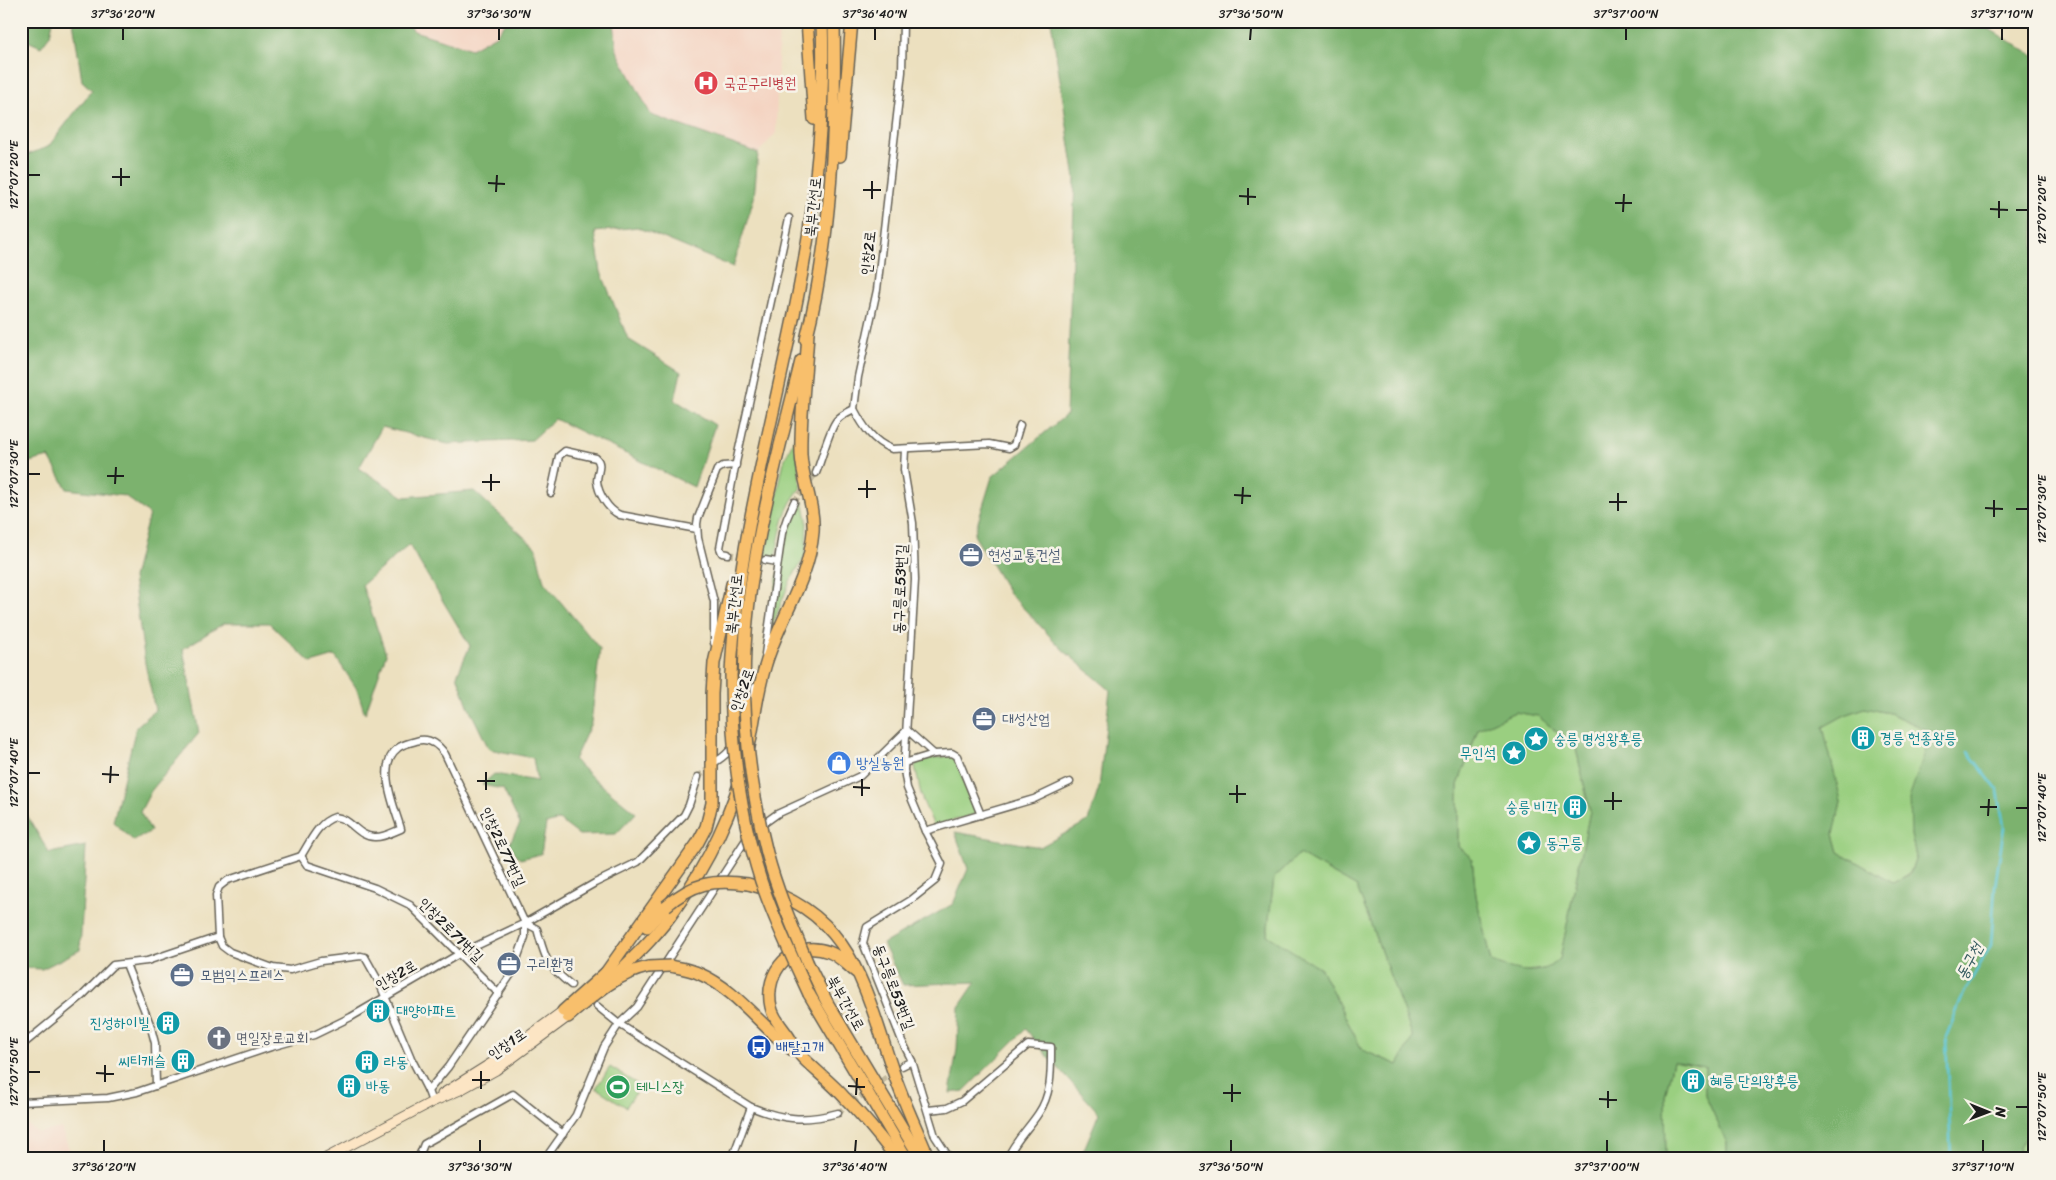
<svg xmlns="http://www.w3.org/2000/svg" width="2056" height="1180" font-family="Sriracha,'Poor Story',sans-serif">
	<style>
		.built { fill: #f4d3c1 }
		.green { fill: #9acf80; stroke: #5b764e }
		.forest { fill: #7bb26e; stroke: #4c6745; fill-rule: evenodd }
		.lines { fill: none; stroke-linecap: round; stroke-linejoin: round }
		.stream { stroke: #5ec7d9; stroke-width: 2.5 }
		.street-tunnel { stroke: #c2b99e; stroke-width: 6; stroke-dasharray: 6 3; stroke-linecap: butt }
		.street-casing { stroke: #656155; stroke-width: 9 }
		.secondary-casing { stroke: #656155; stroke-width: 11 }
		.highway-casing { stroke: #656155; stroke-width: 14 }
		.street { stroke: #fff; stroke-width: 6 }
		.secondary { stroke: #fce5c4; stroke-width: 9 }
		.highway { stroke: #f8bf6c; stroke-width: 11 }
		.highway-bridge-casing { stroke: #656155; stroke-width: 14; stroke-linecap: butt }
		.highway-bridge { stroke: #f8bf6c; stroke-width: 11 }
		.ticks { fill: none; stroke: #1c1c1c; stroke-width: 2 }
		.labels { text-anchor: middle; dominant-baseline: central; stroke-width: 5; stroke-linejoin: round; paint-order: stroke }
		.health-label { font-size: 15px; fill: #be3a42; stroke: #f7f3e8; text-anchor: start }
		.street-label { font-size: 15px; fill: #1c1c1c; stroke: #f7f3e8 }
		.service-label { font-size: 15px; fill: #4e5e75; stroke: #f7f3e8; text-anchor: start }
		.culture-label { font-size: 15px; fill: #0d838f; stroke: #f7f3e8; text-anchor: start }
		.shop-label { font-size: 15px; fill: #366cbe; stroke: #f7f3e8; text-anchor: start }
		.worship-label { font-size: 15px; fill: #5b616d; stroke: #f7f3e8; text-anchor: start }
		.transit-label { font-size: 15px; fill: #164399; stroke: #f7f3e8; text-anchor: start }
		.leisure-label { font-size: 15px; fill: #27864d; stroke: #f7f3e8; text-anchor: start }
		.water-label { font-size: 16px; font-style: italic; fill: #33585e; stroke: #f7f3e8 }
		.neatline { fill: none; stroke: #1c1c1c; stroke-width: 2 }
		.ticks-label { font-size: 12px; text-anchor: middle; fill: #1c1c1c }
	</style>
	<rect width="100%" height="100%" fill="#f7f3e8"/>
	<filter id="ink" filterUnits="userSpaceOnUse"><feTurbulence type="fractalNoise" baseFrequency=".02" numOctaves="2"/><feDisplacementMap in="SourceGraphic" scale="10" xChannelSelector="R" yChannelSelector="G"/><feConvolveMatrix kernelMatrix="1 2 1 2 8 2 1 2 1" color-interpolation-filters="sRGB"/></filter>
	<filter id="wash" filterUnits="userSpaceOnUse"><feTurbulence type="fractalNoise" baseFrequency=".0096" numOctaves="4" result="noise"/><feDisplacementMap in="SourceGraphic" scale="20" xChannelSelector="R" yChannelSelector="G"/><feGaussianBlur stdDeviation="1.12" result="paint"/><feColorMatrix in="noise" values="0 0 0 0 0 0 0 0 0 0 0 0 0 0 0 0 0 1.4 0 .05"/><feComposite in="paint" operator="in"/></filter>
	<g filter="url(#wash)">
		<rect width="100%" height="100%" fill="#ece0bf"/>
		<g class="built">
			<polygon points="405,21 507,21 496,35 472,50 414,31"/>
			<polygon points="604,21 779,21 776,133 758,153 651,116 617,51 614,22"/>
			<polygon points="21,1120 38,1133 61,1128 73,1159 21,1159"/>
		</g>
		<g class="green">
			<path d="M 794,439 L 796,440 L 801,488 C 782,509 781,532 775,558 L 766,557 L 765,555 L 784,461 Z"/>
			<path d="M 803,502 L 807,519 L 806,550 L 804,558 L 790,581 L 772,626 L 770,625 C 777,584 779,537 803,502 Z"/>
			<polygon points="1865,708 1889,713 1932,732 1911,835 1916,856 1910,873 1893,883 1839,852 1834,834 1841,801 1823,727 1845,715"/>
			<polygon points="1515,712 1538,716 1576,748 1590,811 1560,959 1550,968 1519,972 1491,962 1476,896 1472,858 1458,847 1458,785 1478,729"/>
			<polygon points="950,756 956,760 976,814 934,826 922,799 915,766 919,760"/>
			<polygon points="1299,854 1357,887 1413,1037 1398,1065 1362,1050 1321,969 1267,936 1274,878"/>
			<polygon points="1673,1061 1705,1067 1705,1095 1727,1143 1727,1159 1666,1159 1665,1096"/>
			<polygon points="610,1067 640,1086 626,1107 596,1088"/>
			<polygon points="2035,1125 2035,1159 2022,1159 2019,1147"/>
		</g>
		<g class="forest">
			<polygon points="21,21 53,21 50,35 41,47 21,38"/>
			<polygon points="73,21 405,21 414,31 471,49 496,35 507,21 614,22 617,51 651,115 758,153 754,198 733,267 637,227 595,232 601,272 628,339 681,372 675,400 715,425 694,487 555,419 532,440 448,444 382,427 359,468 404,497 474,491 536,548 544,582 600,649 591,723 574,760 593,778 636,813 616,834 579,835 559,820 546,824 541,854 520,859 509,844 520,824 503,789 482,785 494,774 537,781 533,758 489,749 469,708 457,675 470,646 409,545 362,585 386,654 365,714 357,689 335,656 311,663 269,623 224,623 183,649 199,733 151,791 140,812 151,831 134,841 113,822 136,727 155,710 145,663 133,578 149,514 125,496 67,489 49,457 21,464 21,157 48,147 92,90 82,81"/>
			<path d="M 1051,21 L 1976,21 L 2034,56 L 2035,1125 L 2019,1147 L 2022,1159 L 1727,1159 L 1727,1143 L 1705,1095 L 1705,1067 L 1673,1061 L 1665,1096 L 1666,1159 L 1080,1159 L 1099,1113 L 1041,1049 L 1026,1029 L 964,1091 L 950,1093 L 957,1049 L 959,1007 L 976,982 L 903,985 L 883,944 L 953,904 L 968,869 L 955,832 L 1040,847 L 1088,821 L 1099,788 L 1110,690 L 1062,649 L 1009,593 L 974,535 L 992,477 L 1066,415 L 1075,179 ZM 1865,708 L 1889,713 L 1932,732 L 1910,795 L 1911,835 L 1916,856 L 1910,874 L 1893,883 L 1839,852 L 1834,834 L 1841,801 L 1823,727 L 1845,715 ZM 1515,712 L 1538,716 L 1576,748 L 1590,811 L 1560,959 C 1539,979 1515,970 1491,962 L 1476,896 L 1472,858 L 1458,847 L 1458,785 L 1478,729 ZM 1299,854 L 1357,887 L 1413,1037 L 1398,1065 L 1362,1050 L 1321,969 L 1267,935 L 1274,878 Z"/>
			<polygon points="21,805 49,853 86,846 80,950 42,969 21,968"/>
		</g>
		<g class="lines">
			<polyline class="stream" points="1951,1159 1946,1037 1964,993 1991,945 1995,886 2004,827 1998,791 1968,752"/>
		</g>
	</g>
	<g filter="url(#ink)">
		<g class="lines">
			<g class="street-tunnel">
				<polyline points="794,502 816,473"/>
				<polyline points="728,554 747,557"/>
				<polyline points="698,777 713,765"/>
				<polyline points="838,1113 902,1066"/>
			</g>
			<defs>
				<g id="street">
					<path d="M 854,409 C 863,426 873,442 892,449 L 989,444 L 1009,448 L 1014,445 L 1020,425"/>
					<polyline points="905,449 904,470 913,523 915,580 904,770 907,788 925,831"/>
					<path d="M 816,473 C 822,459 829,429 837,420 C 841,415 848,412 854,409 L 858,377 L 877,290 L 902,72 L 903,21"/>
					<path d="M 551,493 L 559,456 L 565,451 L 596,458 C 603,464 597,473 597,481 C 598,493 608,510 620,515 L 697,529"/>
					<polyline points="728,554 722,553 720,548 734,472 789,218"/>
					<polyline points="765,560 777,562"/>
					<polyline points="714,643 714,602 698,538 697,524 698,518 717,470 723,466 736,465"/>
					<polyline points="765,654 782,533 787,518 794,502"/>
					<polyline points="748,708 755,687"/>
					<path d="M 717,761 C 731,752 739,741 743,725"/>
					<polyline points="904,763 934,754"/>
					<path d="M 301,856 C 310,842 318,822 335,817 C 351,818 358,837 374,837 C 383,838 393,832 401,829 C 395,808 375,765 398,748 C 403,744 410,743 416,741 C 429,737 438,744 445,754 L 525,923 L 525,937 L 512,973 L 448,1067 L 428,1091 L 432,1102"/>
					<polyline points="301,856 307,865 375,888 410,905 499,994"/>
					<path d="M 525,923 L 537,929 C 546,960 545,964 571,985"/>
					<polyline points="218,937 222,946 230,952 273,968 290,970 321,961 361,956 365,957 379,982 411,1058 428,1091"/>
					<polyline points="126,964 150,1024 155,1043 156,1086"/>
					<path d="M 597,1006 L 619,1024 L 751,1107 C 783,1120 805,1122 838,1113"/>
					<polyline points="21,1046 82,996 113,965 147,961 218,937 216,895 219,887 228,880 301,856"/>
					<polyline points="912,1061 935,1136 950,1159"/>
					<polyline points="902,1066 912,1061 902,1041 863,943 867,927 911,900 935,881 942,864 925,831 1034,799 1070,782"/>
					<polyline points="21,1102 108,1098 137,1092 271,1047 314,1035 351,1017 459,954 525,923 595,883 638,862 684,815 689,805 698,777"/>
					<path d="M 928,1110 L 947,1108 L 962,1101 L 1028,1045 L 1051,1047 C 1051,1071 1052,1094 1038,1114 C 1028,1129 1014,1142 1007,1159"/>
					<polyline points="421,1159 420,1154 424,1144 513,1094 563,1134"/>
					<polyline points="545,1159 576,1115 604,1047 619,1024 637,1007 745,841 756,829 777,814 860,776 907,730 934,754 952,753 957,756 981,815"/>
					<polyline points="732,1159 751,1107"/>
				</g>
				<g id="secondary">
					<polyline points="442,1094 493,1062 563,1011"/>
					<polyline points="324,1159 432,1102 460,1090 496,1070 568,1017"/>
				</g>
				<g id="highway">
					<polyline points="807,21 814,119"/>
					<polyline points="840,156 852,21"/>
					<path d="M 806,340 C 832,236 836,129 834,21"/>
					<path d="M 745,648 C 750,550 778,456 801,361"/>
					<path d="M 731,674 C 737,537 778,407 802,273 C 817,190 825,105 822,21"/>
					<path d="M 748,884 C 851,910 863,983 893,1071 C 903,1101 917,1129 929,1159"/>
					<polyline points="647,927 666,906"/>
					<polyline points="808,964 828,1004 921,1159"/>
					<path d="M 670,966 C 680,968 690,969 700,974 C 737,990 762,1028 794,1051"/>
					<path d="M 856,972 C 847,965 840,956 829,952 C 793,938 763,972 771,1007 C 773,1017 780,1025 786,1033 C 792,1041 796,1051 803,1058 C 817,1072 832,1083 845,1098 C 864,1117 881,1138 897,1159"/>
					<polyline points="605,974 697,844 706,827 712,803 712,694 714,663 732,584"/>
					<path d="M 601,990 C 626,964 655,939 675,909 C 708,864 734,810 747,756 C 754,727 756,696 765,667 C 778,620 809,582 813,532 C 815,506 802,480 801,454 C 800,414 806,373 808,333"/>
					<polyline points="809,994 907,1159"/>
					<polyline points="563,1011 610,969"/>
					<path d="M 568,1017 C 593,996 616,974 648,967"/>
				</g>
			</defs>
			<use href="#street" class="street-casing"/>
			<use href="#secondary" class="secondary-casing"/>
			<use href="#highway" class="highway-casing"/>
			<use href="#street" class="street"/>
			<use href="#secondary" class="secondary"/>
			<use href="#highway" class="highway"/>
			<defs>
				<g id="highway-bridge">
					<path d="M 745,648 C 742,716 750,786 767,853 C 777,891 793,928 808,964"/>
					<path d="M 731,674 C 731,743 740,816 761,881 C 774,920 792,957 809,994"/>
					<path d="M 666,906 C 693,883 713,879 748,884"/>
					<polyline points="648,967 670,966"/>
				</g>
			</defs>
			<use href="#highway-bridge" class="highway-bridge-casing"/>
			<use href="#highway-bridge" class="highway-bridge"/>
		</g>
	</g>
	<path class="ticks" d="M 123,40 L 123,28M 499,40 L 499,28M 875,40 L 875,28M 1250,40 L 1251,28M 1626,40 L 1626,28M 2002,40 L 2002,28M 28,175 L 40,175M 112,177 L 130,177M 488,183 L 505,184M 121,186 L 121,168M 863,190 L 881,190M 496,192 L 497,175M 1239,196 L 1256,197M 872,199 L 872,181M 1615,203 L 1632,203M 1248,205 L 1248,188M 1990,209 L 2008,210M 2016,210 L 2028,210M 1623,212 L 1624,194M 1999,218 L 1999,201M 28,474 L 40,474M 107,476 L 124,476M 482,482 L 500,482M 115,484 L 116,467M 858,489 L 876,489M 491,491 L 491,474M 1234,495 L 1251,496M 867,498 L 867,480M 1609,502 L 1627,502M 1242,504 L 1243,487M 1985,508 L 2003,509M 2016,509 L 2028,509M 1618,511 L 1618,493M 1994,517 L 1994,500M 28,773 L 40,773M 102,774 L 119,775M 477,781 L 495,781M 110,783 L 111,766M 853,787 L 870,788M 486,790 L 486,772M 1229,794 L 1246,794M 862,796 L 862,779M 1604,801 L 1622,801M 1237,803 L 1237,785M 1980,807 L 1997,807M 2016,808 L 2028,808M 1613,810 L 1613,792M 1988,816 L 1989,799M 28,1072 L 40,1072M 96,1073 L 114,1074M 472,1080 L 490,1080M 105,1082 L 105,1065M 848,1086 L 865,1087M 481,1089 L 481,1071M 1223,1093 L 1241,1093M 856,1095 L 857,1078M 1599,1099 L 1617,1100M 1232,1102 L 1232,1084M 2016,1107 L 2028,1107M 1608,1108 L 1608,1091M 104,1152 L 104,1140M 480,1152 L 480,1140M 855,1152 L 856,1140M 1231,1152 L 1231,1140M 1607,1152 L 1607,1140M 1983,1152 L 1983,1140"/>
	<defs>
		<symbol id="hospital-disc" viewBox="-11 -11 22 22"><circle r="9.5" fill="#e0444e" stroke="#f7f3e8"/><path d="M-5-5h3v3.5h4V-5h3V5h-3V1.5h-4V5h-3Z" fill="#fff"/></symbol>
		<symbol id="office-disc" viewBox="-11 -11 22 22"><circle r="9.5" fill="#5c6f8a" stroke="#f7f3e8"/><path d="M-6-3h4V-5.5h4V-3h4V5H-6ZM-1-4.5V-3h2v-1.5ZM-6 0V1H6V0Z" fill="#fff"/></symbol>
		<symbol id="building-disc" viewBox="-11 -11 22 22"><circle r="9.5" fill="#0f9aa8" stroke="#f7f3e8"/><path d="M-4-6H4V6H1V3H-1V6H-4ZM-2.5-4.3h1.7v1.8h-1.7ZM.8-4.3h1.7v1.8H.8ZM-2.5-1h1.7V.8h-1.7ZM.8-1h1.7V.8H.8Z" fill="#fff"/></symbol>
		<symbol id="sight-disc" viewBox="-11 -11 22 22"><circle r="9.5" fill="#0f9aa8" stroke="#f7f3e8"/><path d="M0-6L1.8-2.2L6-1.7L2.9 1.2L3.7 5.4L0 3.3L-3.7 5.4L-2.9 1.2L-6-1.7L-1.8-2.2Z" fill="#fff"/></symbol>
		<symbol id="shop-disc" viewBox="-11 -11 22 22"><circle r="9.5" fill="#3f7fe0" stroke="#f7f3e8"/><path d="M-5-2.5h2.3a2.7 3.5 0 0 1 5.4 0H5L5.5 6h-11ZM-1.5-2.5h3a1.5 2.3 0 0 0-3 0Z" fill="#fff"/></symbol>
		<symbol id="church-disc" viewBox="-11 -11 22 22"><circle r="9.5" fill="#6b7280" stroke="#f7f3e8"/><path d="M-1.2-6h2.4v3.5h3.3v2.4h-3.3V6h-2.4V-.1h-3.3v-2.4h3.3Z" fill="#fff"/></symbol>
		<symbol id="bus-disc" viewBox="-11 -11 22 22"><circle r="9.5" fill="#1a4fb4" stroke="#f7f3e8"/><path d="M-5-6H5V4H4V6H2V4H-2V6H-4V4H-5ZM-3.5-4V0h7V-4ZM-3.5 1.2v1.5H-2V1.2ZM2 1.2v1.5H3.5V1.2Z" fill="#fff"/></symbol>
		<symbol id="stadium-disc" viewBox="-11 -11 22 22"><circle r="9.5" fill="#2e9e5b" stroke="#f7f3e8"/><path d="M0-5a6.5 5 0 1 0 0 10a6.5 5 0 1 0 0-10ZM-3.5-1.8h7v3.6h-7Z" fill="#fff"/></symbol>
	</defs>
	<g fill-rule="evenodd">
		<use href="#hospital-disc" x="692" y="69" width="28" height="28"/>
		<use href="#office-disc" x="957" y="541" width="28" height="28"/>
		<use href="#office-disc" x="970" y="705" width="28" height="28"/>
		<use href="#building-disc" x="1849" y="724" width="28" height="28"/>
		<use href="#sight-disc" x="1522" y="725" width="28" height="28"/>
		<use href="#sight-disc" x="1500" y="739" width="28" height="28"/>
		<use href="#shop-disc" x="825" y="749" width="28" height="28"/>
		<use href="#building-disc" x="1561" y="793" width="28" height="28"/>
		<use href="#sight-disc" x="1515" y="829" width="28" height="28"/>
		<use href="#office-disc" x="495" y="950" width="28" height="28"/>
		<use href="#office-disc" x="168" y="961" width="28" height="28"/>
		<use href="#building-disc" x="364" y="997" width="28" height="28"/>
		<use href="#building-disc" x="154" y="1009" width="28" height="28"/>
		<use href="#church-disc" x="205" y="1024" width="28" height="28"/>
		<use href="#bus-disc" x="745" y="1033" width="28" height="28"/>
		<use href="#building-disc" x="169" y="1047" width="28" height="28"/>
		<use href="#building-disc" x="353" y="1048" width="28" height="28"/>
		<use href="#building-disc" x="1679" y="1067" width="28" height="28"/>
		<use href="#building-disc" x="335" y="1072" width="28" height="28"/>
		<use href="#stadium-disc" x="604" y="1073" width="28" height="28"/>
	</g>
	<g class="labels">
		<g class="health-label">
			<text x="724" y="83">국군구리병원</text>
		</g>
		<g class="street-label">
			<text transform="translate(813 207) rotate(-84)">북부간선로</text>
			<text transform="translate(868 253) rotate(-84)">인창2로</text>
			<text transform="translate(900 589) rotate(-88)">동구릉로53번길</text>
			<text transform="translate(734 604) rotate(-84)">북부간선로</text>
			<text transform="translate(742 690) rotate(-70)">인창2로</text>
			<text transform="translate(503 847) rotate(65)">인창2로77번길</text>
			<text transform="translate(451 930) rotate(45)">인창2로71번길</text>
			<text transform="translate(396 975) rotate(-30)">인창2로</text>
			<text transform="translate(894 987) rotate(69)">동구릉로53번길</text>
			<text transform="translate(846 1003) rotate(61)">북부간선로</text>
			<text transform="translate(507 1044) rotate(-35)">인창1로</text>
		</g>
		<g class="service-label">
			<text x="988" y="555">현성교통건설</text>
			<text x="1002" y="719">대성산업</text>
			<text x="526" y="964">구리환경</text>
			<text x="200" y="975">모범익스프레스</text>
		</g>
		<g class="culture-label">
			<text x="1880" y="738">경릉 헌종왕릉</text>
			<text x="1554" y="739">숭릉 명성왕후릉</text>
			<text x="1496" y="753" text-anchor="end">무인석</text>
			<text x="1558" y="807" text-anchor="end">숭릉 비각</text>
			<text x="1546" y="843">동구릉</text>
			<text x="396" y="1011">대양아파트</text>
			<text x="150" y="1023" text-anchor="end">진성하이빌</text>
			<text x="166" y="1061" text-anchor="end">씨티캐슬</text>
			<text x="384" y="1062">라동</text>
			<text x="1710" y="1081">혜릉 단의왕후릉</text>
			<text x="366" y="1086">바동</text>
		</g>
		<g class="shop-label">
			<text x="856" y="763">방실농원</text>
		</g>
		<g class="worship-label">
			<text x="236" y="1038">면일장로교회</text>
		</g>
		<g class="transit-label">
			<text x="776" y="1047">배탈고개</text>
		</g>
		<g class="leisure-label">
			<text x="636" y="1087">테니스장</text>
		</g>
		<g class="water-label">
			<text transform="translate(1969 961) rotate(-62)">동구천</text>
		</g>
	</g>
	<rect width="2056" height="1180" fill="none" stroke="#f7f3e8" stroke-width="55"/>
	<g transform="translate(1988 1112) rotate(91)" stroke="#f7f3e8" stroke-width="4" paint-order="stroke">
	<path d="M0-4L9 19L0 12L-9 19Z" fill="#1c1c1c"/>
	<text y="-8" font-size="14" font-weight="bold" text-anchor="middle" fill="#1c1c1c">N</text>
	</g>
	<rect x="28" y="28" width="2000" height="1124" class="neatline"/>
	<g class="ticks-label">
		<text x="123" y="18">37°36'20"N</text>
		<text x="499" y="18">37°36'30"N</text>
		<text x="875" y="18">37°36'40"N</text>
		<text x="1251" y="18">37°36'50"N</text>
		<text x="1626" y="18">37°37'00"N</text>
		<text x="2002" y="18">37°37'10"N</text>
		<text transform="translate(14 175) rotate(-90)" y="4">127°07'20"E</text>
		<text transform="translate(2042 210) rotate(-90)" y="4">127°07'20"E</text>
		<text transform="translate(14 474) rotate(-90)" y="4">127°07'30"E</text>
		<text transform="translate(2042 509) rotate(-90)" y="4">127°07'30"E</text>
		<text transform="translate(14 773) rotate(-90)" y="4">127°07'40"E</text>
		<text transform="translate(2042 808) rotate(-90)" y="4">127°07'40"E</text>
		<text transform="translate(14 1072) rotate(-90)" y="4">127°07'50"E</text>
		<text transform="translate(2042 1107) rotate(-90)" y="4">127°07'50"E</text>
		<text x="104" y="1171">37°36'20"N</text>
		<text x="480" y="1171">37°36'30"N</text>
		<text x="855" y="1171">37°36'40"N</text>
		<text x="1231" y="1171">37°36'50"N</text>
		<text x="1607" y="1171">37°37'00"N</text>
		<text x="1983" y="1171">37°37'10"N</text>
	</g>
</svg>
